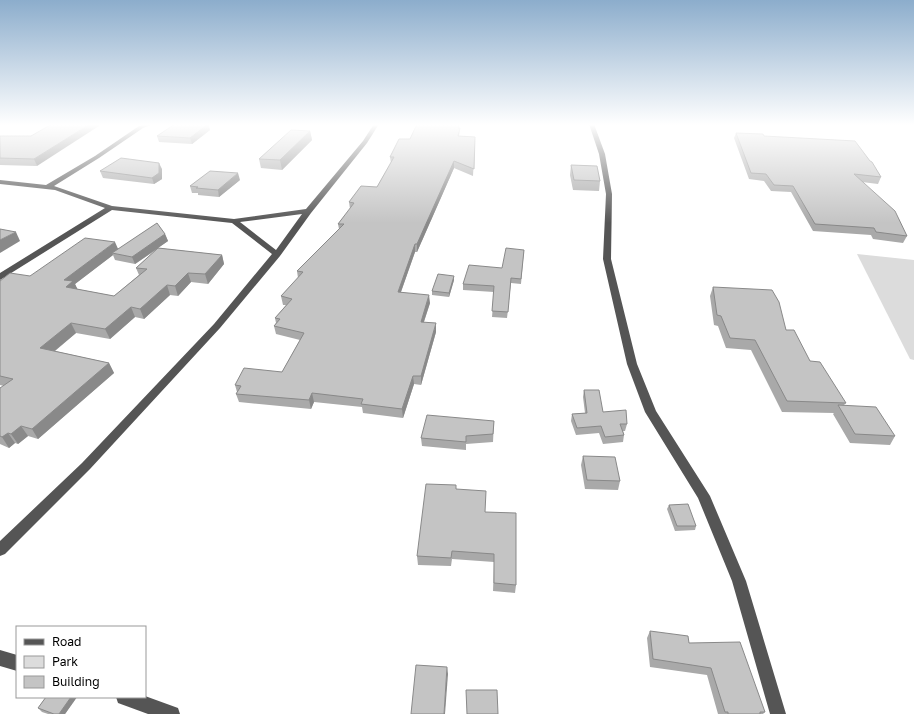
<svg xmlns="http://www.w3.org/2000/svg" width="914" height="714" font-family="'Golos Text',sans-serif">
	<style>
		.green { fill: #dcdcdc }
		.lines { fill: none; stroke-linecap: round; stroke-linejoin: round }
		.minor { fill: #555; fill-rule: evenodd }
		.wall { fill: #a9a9a9; fill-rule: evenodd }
		.shaded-wall { fill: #898989 }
		.building { fill: #c4c4c4; stroke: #898989 }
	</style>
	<rect width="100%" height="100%" fill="#fff"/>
	<polygon class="green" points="857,254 914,260 914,360 910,359"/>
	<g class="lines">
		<g class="minor">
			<path d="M 146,124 L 153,124 L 143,128 L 99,158 L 54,186 L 112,206 L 234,219 L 306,209 L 363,141 L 374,124 L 379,124 L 367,143 L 311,213 L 280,256 L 220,328 L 90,469 L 5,554 L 0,556 L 0,541 L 82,463 L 214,324 L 272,254 L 232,223 L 112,210 L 0,280 L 0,273 L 105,208 L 55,190 L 0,184 L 0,180 L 46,185 L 95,156 L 139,126 ZM 302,214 L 276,250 L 240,222 Z"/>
			<polygon points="589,124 594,124 605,154 612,194 611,259 637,364 656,411 710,496 746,581 786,714 770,714 732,581 698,498 645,412 627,364 603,259 606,194 599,154"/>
			<polygon points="0,650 17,655 17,671 0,666"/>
			<polygon points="145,696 178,708 180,714 148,714 118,703 116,697"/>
		</g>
	</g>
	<g class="wall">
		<polygon points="208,124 210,130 192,144 159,142 157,136"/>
		<polygon points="460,128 459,136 475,137 473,176 454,168 417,252 415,252 401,292 430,303 424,322 436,332 421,385 414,384 403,418 363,413 362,407 314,402 311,409 239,402 236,394 237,392 235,385 282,372 300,340 276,334 274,326 276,323 275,318 286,305 283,305 281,296 298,278 297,271 339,229 338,224 350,209 349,202 377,187 391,163 390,157 410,139"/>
		<polygon points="310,131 312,140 282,170 261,168 259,159"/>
		<polygon points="736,133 764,136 881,177 878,184 862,182 907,236 903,243 873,239 871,235 813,231 791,192 771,191 764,181 749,179 734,138"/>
		<polygon points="0,136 31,136 37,166 0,165"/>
		<polygon points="571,165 600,181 599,191 573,190 570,175"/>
		<polygon points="162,169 162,179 154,184 103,178 100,171"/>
		<polygon points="240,180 219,197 198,195 198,193 192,193 190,186"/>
		<path d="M 165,234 L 168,241 L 158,248 L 222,255 L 224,264 L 208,284 L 191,282 L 178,296 L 170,295 L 144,319 L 135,317 L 110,339 L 76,333 L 55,351 L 109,363 L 114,373 L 38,439 L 28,436 L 18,444 L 15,443 L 9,448 L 0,444 L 0,388 L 4,386 L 0,385 L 0,281 L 30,276 ZM 156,250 L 136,268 L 139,275 L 114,296 L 77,289 L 75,284 L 113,255 L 115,260 L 135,264 Z"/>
		<polygon points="524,250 521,284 511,283 507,318 492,317 494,292 463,290 463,284 502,268"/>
		<polygon points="454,280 449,297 432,295 432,291"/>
		<polygon points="713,287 786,330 810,361 846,403 844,405 895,436 890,445 850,443 833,414 834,413 782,412 751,350 726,348 718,326 714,325 710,296"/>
		<polygon points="584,390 603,412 627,424 625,431 623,431 624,435 623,442 603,444 599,433 576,435 571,421 572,414 585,413 583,397"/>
		<polygon points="494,421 493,442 466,444 466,450 422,446 421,438"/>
		<polygon points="583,456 620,481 618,490 585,489 581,465"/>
		<polygon points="456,489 485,512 516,585 515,593 493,591 494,562 452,559 451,566 418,565 417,556"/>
		<polygon points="669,505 696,526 695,530 675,531 667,509"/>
		<polygon points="650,631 689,643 765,712 763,714 718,714 707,675 650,667 647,638"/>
		<polygon points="46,697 77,697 65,714 48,714 42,712 38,708"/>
	</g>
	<g class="shaded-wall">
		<polygon points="90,124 102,124 37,166 34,159"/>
		<polygon points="208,124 210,130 192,144 190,138"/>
		<polygon points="310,131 312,140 282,170 280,160"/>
		<polygon points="454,161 454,168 417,252 417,244"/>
		<polygon points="159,163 162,169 162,179 154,184 152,178"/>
		<polygon points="238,173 240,180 219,197 218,190"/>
		<polygon points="16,232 20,241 0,253 0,240"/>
		<polygon points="165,234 168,241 135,264 132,257"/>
		<polygon points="115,242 119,251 112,253 113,255 75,284 78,290 66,287 64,280"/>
		<polygon points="415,244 415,252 398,300 398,292"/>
		<polygon points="222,255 224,264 208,284 205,274"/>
		<polygon points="188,273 191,282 178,296 175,286"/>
		<polygon points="454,276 454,280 449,297 449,293"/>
		<polygon points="167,285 170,295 144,319 140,309"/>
		<polygon points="429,295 430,303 421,330 421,322"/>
		<polygon points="131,307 135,317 110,339 105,329"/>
		<polygon points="71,323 76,333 46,358 40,348"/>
		<polygon points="436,323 436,332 421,385 421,376"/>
		<polygon points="109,363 114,373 38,439 32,429"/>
		<polygon points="413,376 414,384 403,418 402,409"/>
		<polygon points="312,393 314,402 311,409 309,400"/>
		<polygon points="21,426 28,436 18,444 11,434"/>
		<polygon points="8,433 15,443 9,448 2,437"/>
		<polygon points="447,667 448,674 445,714 444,714"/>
		<polygon points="71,697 77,697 65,714 59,714"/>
	</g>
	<g class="building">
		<polygon points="52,124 90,124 34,159 0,158 0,136 31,136"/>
		<polygon points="175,124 208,124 190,138 157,136"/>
		<polygon points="417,124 459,124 458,128 460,128 458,136 475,137 474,169 454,161 417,244 415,244 398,292 429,295 421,322 436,323 421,376 413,376 402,409 361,404 363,399 312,393 309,400 236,394 241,386 235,385 244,368 282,372 304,333 274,326 280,319 275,318 292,299 281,296 303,272 297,271 344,224 338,224 354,203 349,202 361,186 377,187 394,157 390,157 399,139 410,139"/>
		<polygon points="291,130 310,131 280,160 259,159"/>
		<polygon points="736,133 763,134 764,136 855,141 870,161 872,162 881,177 854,174 895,211 907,236 876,232 874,228 815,224 793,186 774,185 766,174 751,173"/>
		<polygon points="121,158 159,163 159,173 152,178 100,171"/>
		<polygon points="571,165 597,166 600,181 574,180"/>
		<polygon points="210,171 238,173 218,190 196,188 198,187 190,186"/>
		<polygon points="157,223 165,234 132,257 112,253"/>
		<polygon points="0,229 16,232 0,240"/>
		<polygon points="85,238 115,242 64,280 73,281 66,287 114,296 147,269 136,268 158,248 222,255 205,274 188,273 175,286 167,285 140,309 131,307 105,329 71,323 40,348 109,363 32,429 21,426 11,434 8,433 2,437 0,436 0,388 13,379 0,376 0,281 10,273 30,276"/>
		<polygon points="506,248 524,250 521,279 511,278 508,312 492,311 494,286 463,284 469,265 502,268"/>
		<polygon points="438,274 454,276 449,293 432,291"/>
		<polygon points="713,287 772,290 779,302 786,330 794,330 810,361 820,362 846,403 787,401 755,340 730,338 721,316 717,315"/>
		<polygon points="584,390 599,390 603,412 626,410 627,424 620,424 624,435 605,437 601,426 577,428 572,414 587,413"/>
		<polygon points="838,405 876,407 895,436 855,434"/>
		<polygon points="427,415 494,421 493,434 466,436 466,442 421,438"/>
		<polygon points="583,456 615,457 620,481 587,480"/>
		<polygon points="426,484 456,485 456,489 486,491 485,512 516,513 516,585 494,583 494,554 452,551 451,558 417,556"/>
		<polygon points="688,504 696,526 677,526 669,505"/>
		<polygon points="650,631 688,636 689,643 740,642 765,712 760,712 760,714 728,714 728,712 725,712 711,668 653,659"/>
		<polygon points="416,665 447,667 444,714 411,714"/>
		<polygon points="466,690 497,690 498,714 467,714"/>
		<polygon points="46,697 71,697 59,714 54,714 38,708"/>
	</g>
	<linearGradient id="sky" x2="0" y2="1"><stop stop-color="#8cadcc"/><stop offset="0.56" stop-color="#fff"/><stop offset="1" stop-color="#fff" stop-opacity="0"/></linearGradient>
	<rect width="914" height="223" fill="url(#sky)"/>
	<rect x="16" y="626" width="130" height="72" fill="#ffffff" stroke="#999999"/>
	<rect x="24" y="639" width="20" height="6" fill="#555555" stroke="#999999"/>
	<text x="52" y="646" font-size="12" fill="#000000">Road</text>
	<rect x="24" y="656" width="20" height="12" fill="#dcdcdc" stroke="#999999"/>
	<text x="52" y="666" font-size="12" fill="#000000">Park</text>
	<rect x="24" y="676" width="20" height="12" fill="#c4c4c4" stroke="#999999"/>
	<text x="52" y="686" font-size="12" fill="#000000">Building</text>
</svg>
